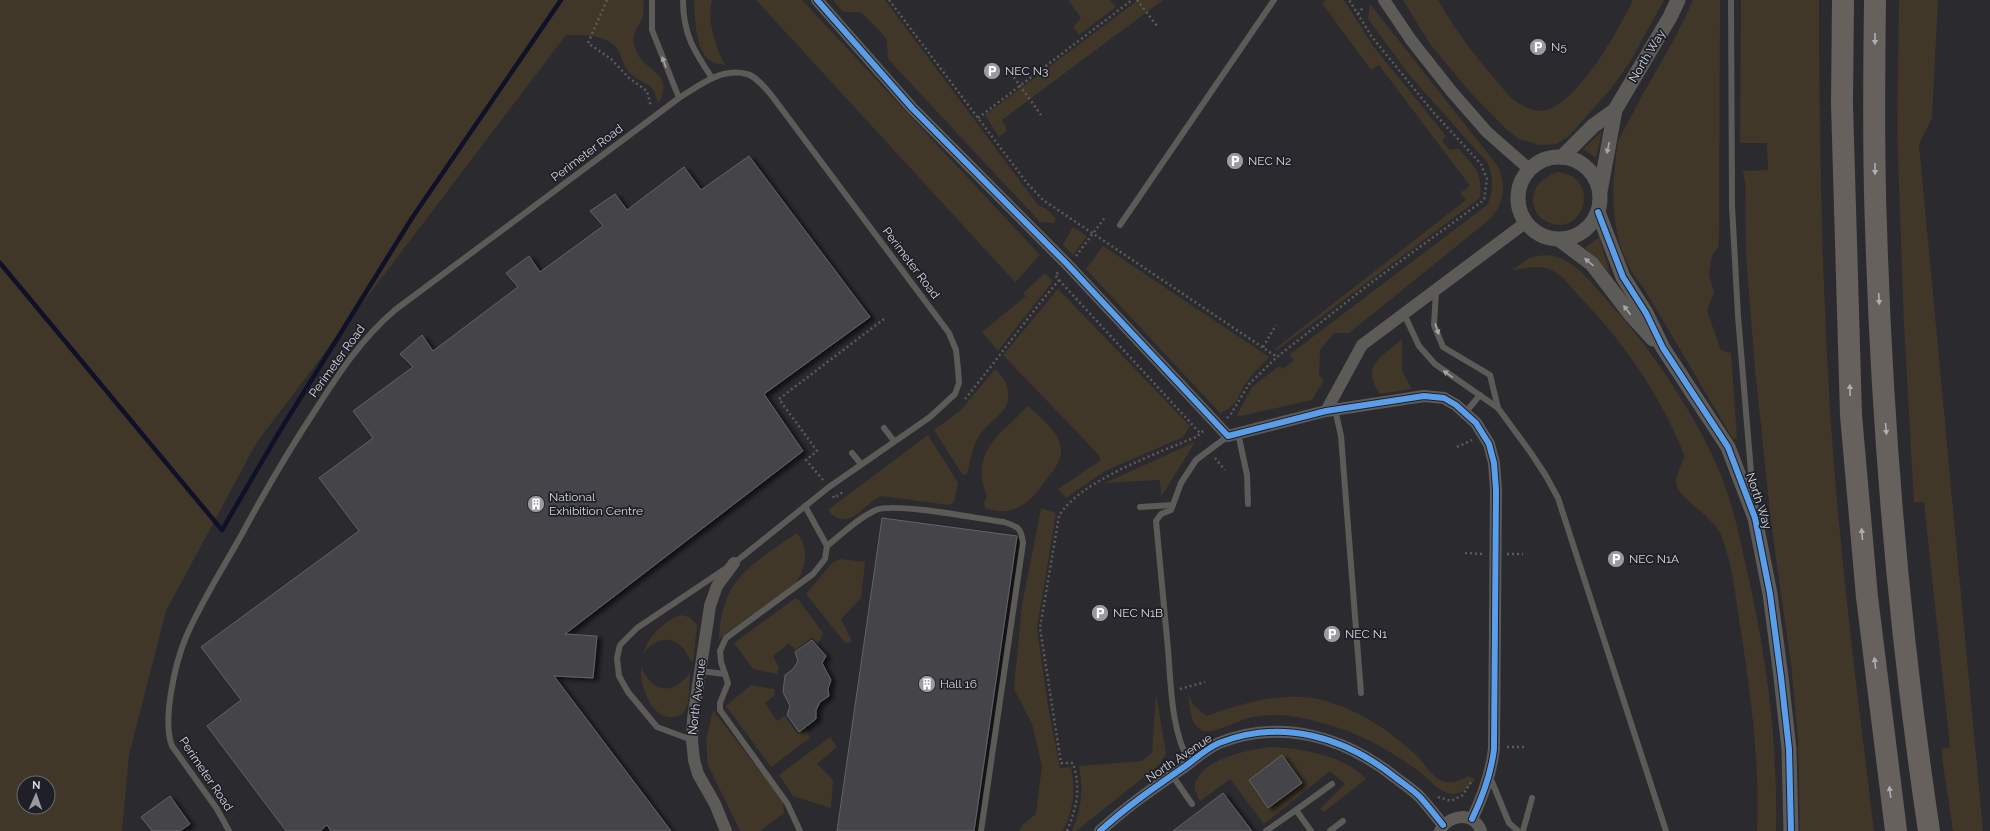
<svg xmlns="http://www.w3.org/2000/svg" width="1990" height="831" font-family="Raleway,sans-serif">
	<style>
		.green { fill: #413729; fill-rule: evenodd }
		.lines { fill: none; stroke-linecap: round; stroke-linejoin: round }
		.stream { stroke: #101028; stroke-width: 4.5 }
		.building { fill: #444448; stroke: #636367; filter: url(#shadow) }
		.path { stroke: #5c5a5a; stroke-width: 2.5; stroke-dasharray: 2 3; stroke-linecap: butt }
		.service { stroke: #5d5b58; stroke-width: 6 }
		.minor { stroke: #5d5b58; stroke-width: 12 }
		.tertiary { stroke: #5d5b58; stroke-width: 15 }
		.motorway { stroke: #66615d; stroke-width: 22 }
		.cycleway-casing { stroke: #1e1f27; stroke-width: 8 }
		.cycleway { stroke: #5a9eea; stroke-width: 6 }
		.oneway { fill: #afaeb0 }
		.oneway2 { fill: #a6a6a8 }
		.labels { text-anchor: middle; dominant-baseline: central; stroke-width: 3.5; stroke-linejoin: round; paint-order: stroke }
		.poi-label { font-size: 12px; fill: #d7d8dd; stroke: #1e1f27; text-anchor: start }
		.street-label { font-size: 12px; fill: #d7d8dd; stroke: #1e1f27 }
	</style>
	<defs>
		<filter id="shadow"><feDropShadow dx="4.5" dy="2.5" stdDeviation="2" flood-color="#0009"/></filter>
	</defs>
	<rect width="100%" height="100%" fill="#2a2a2f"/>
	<g class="green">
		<path d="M 0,0 L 644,0 C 643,5 644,11 643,16 C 640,28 630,30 635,48 C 642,73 677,70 658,104 C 652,77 644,88 629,72 C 622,65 622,54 616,47 C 604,34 581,35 566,35 L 257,442 L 166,611 L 129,755 L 122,831 L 0,831 ZM 24,783 L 48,783 L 48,807 L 24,807 Z"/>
		<path d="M 694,0 L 712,0 C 707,21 715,46 725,65 C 719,64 712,63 707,58 C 695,45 695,17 694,0 Z"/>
		<polygon points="756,0 802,0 1040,255 1015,282"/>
		<polygon points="833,0 885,0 1038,205 1047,209 1056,219 1054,223 1040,222 888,59 887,39 861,12 843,12"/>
		<polygon points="1068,0 1110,0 1116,7 1079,35 1073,27 1081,18"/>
		<polygon points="1138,0 1163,0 1002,120 1007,130 999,137 985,115"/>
		<path d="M 1326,0 L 1344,0 L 1373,46 L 1446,136 L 1442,141 L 1450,150 L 1458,148 C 1474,167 1483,171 1480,198 L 1277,350 L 1275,349 L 1466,200 L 1460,193 L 1470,186 L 1379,65 L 1371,70 L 1322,3 Z"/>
		<path d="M 1403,0 L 1438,0 C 1454,28 1473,54 1495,79 C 1501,85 1506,94 1513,99 C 1521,106 1536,113 1546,110 C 1579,102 1619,29 1633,0 L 1664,0 L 1630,62 L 1609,91 L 1568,137 L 1556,144 L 1539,145 L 1519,139 L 1507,130 L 1470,92 L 1430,44 Z"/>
		<path d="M 1693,0 L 1720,0 L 1719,246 L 1712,256 L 1709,275 L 1714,292 L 1707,311 L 1721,350 L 1731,353 L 1737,438 L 1733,439 L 1643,287 C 1615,255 1610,208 1615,166 C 1616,158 1616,147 1619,139 C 1621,134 1625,129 1628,123 C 1648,81 1675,43 1693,0 Z"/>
		<path d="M 1741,0 L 1819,0 C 1819,137 1822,274 1830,410 C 1839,551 1857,691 1874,831 L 1800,831 L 1798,739 L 1791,664 L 1771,523 L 1755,369 L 1746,255 L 1745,182 L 1743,171 L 1768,170 L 1767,143 L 1740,143 Z"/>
		<polygon points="1899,0 1938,0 1932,118 1919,144 1983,831 1953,831 1942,757 1942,749 1950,747 1924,502 1914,502 1904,324 1897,130"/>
		<path d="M 1370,4 L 1497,165 C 1507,185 1505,203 1489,220 L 1349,333 L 1334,333 L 1320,350 L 1319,376 L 1324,380 L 1312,400 L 1236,417 L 1252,387 L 1279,366 L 1283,369 L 1294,360 L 1289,355 L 1487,205 C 1494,191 1494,177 1487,162 L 1411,77 L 1368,19 Z"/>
		<polygon points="1602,131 1596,158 1583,149"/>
		<path d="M 1557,172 C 1605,176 1582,245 1542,219 C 1537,215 1534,209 1533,203 C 1532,186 1543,178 1557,172 Z"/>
		<polygon points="1073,227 1087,236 1073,255 1063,245"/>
		<polygon points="1599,237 1610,273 1585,248"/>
		<path d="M 1103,246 L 1269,357 C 1262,365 1252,374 1246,383 C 1237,397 1238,406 1220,413 L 1086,269 Z"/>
		<path d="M 1545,255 C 1575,256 1594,287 1613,307 C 1652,350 1695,414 1718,468 C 1731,498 1738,530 1745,562 C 1766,650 1778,741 1776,831 L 1757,831 C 1760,765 1751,697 1741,632 C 1736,600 1733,567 1722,537 C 1713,514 1677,499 1676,483 C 1676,474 1681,465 1685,457 C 1662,397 1623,341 1578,295 C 1570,286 1561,273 1549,269 C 1538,265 1523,269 1512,270 L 1531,257 Z"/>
		<polygon points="1045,273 1053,281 998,351 982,332 1026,296 1023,293"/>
		<polygon points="1058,289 1190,426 1183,437 1105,471 1066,498 1058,489 1101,460 1098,454 1003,355"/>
		<path d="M 1402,339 L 1402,371 L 1412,389 L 1380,394 C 1360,365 1381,358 1402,339 Z"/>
		<path d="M 995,369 C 1007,380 1015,399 1001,413 C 994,420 987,425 981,433 C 972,446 971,459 967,474 L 963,475 L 934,430 L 961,410 Z"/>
		<path d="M 1028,406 C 1040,417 1059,431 1061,449 C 1062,459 1055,469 1049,476 C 1032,500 1017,519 985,508 L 984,502 L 987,496 C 973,464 988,442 1013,421 C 1018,416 1022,411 1028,406 Z"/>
		<path d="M 928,435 L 958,483 L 954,502 L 949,505 L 881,496 C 863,504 848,534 828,510 Z"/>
		<polygon points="1195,442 1161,497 1160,480 1105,483"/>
		<path d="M 1041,508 L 1056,513 L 1037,628 L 1048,706 L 1060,768 L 1071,767 C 1076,789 1073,811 1063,831 L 1019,831 L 1022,825 L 1036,814 L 1042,766 L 1032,724 L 1014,689 L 1022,605 Z"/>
		<path d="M 797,533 C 810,548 806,569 795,584 L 719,639 C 721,579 752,564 797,533 Z"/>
		<polygon points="840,559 865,562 861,598 841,619 852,641 846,644 806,594 832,563"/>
		<polygon points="794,599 798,599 823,633 818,645 813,637 795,650 789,643 773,656 779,667 777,674 753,669 734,643"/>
		<path d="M 680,615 L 689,617 L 697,625 L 693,662 C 688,659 687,651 682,647 C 668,633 651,641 643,655 C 648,637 662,622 680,615 Z"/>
		<path d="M 641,667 C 653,693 672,696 690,673 C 689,684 690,701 685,710 C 683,714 679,716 675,717 C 652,722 639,684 641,667 Z"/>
		<polygon points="751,685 774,689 775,695 765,703 777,721 785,716 798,734 807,730 810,738 771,767 726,706"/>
		<path d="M 1188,693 L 1194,706 L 1207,716 C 1244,702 1288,690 1326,701 C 1361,711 1388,730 1415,754 C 1423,761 1430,775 1440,780 C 1450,785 1459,782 1468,776 L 1475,779 C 1469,788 1459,797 1447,793 C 1436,789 1430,780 1421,773 C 1396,754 1368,738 1339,728 C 1312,719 1280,711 1252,717 C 1241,719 1212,735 1203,731 C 1189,724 1190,707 1188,693 Z"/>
		<path d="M 1156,694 L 1166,753 L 1160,764 L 1076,831 L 1072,831 C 1082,808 1083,791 1079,766 L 1142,761 L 1152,753 Z"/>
		<polygon points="713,710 783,801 784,813 760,831 740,831 708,765 706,740"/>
		<polygon points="830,737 837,747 817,764 833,780 831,808 793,796 779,775"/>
		<path d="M 1269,747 C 1299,748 1345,755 1366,779 L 1324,812 L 1320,809 L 1345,784 L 1330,771 L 1264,824 L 1230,779 L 1200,801 C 1197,795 1193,789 1195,783 C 1203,759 1247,750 1269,747 Z"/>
	</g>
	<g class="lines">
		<polyline class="stream" points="0,263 222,530 278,434 412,218 561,0"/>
	</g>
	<g class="building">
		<polygon points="749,156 870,317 764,394 803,451 565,634 597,636 593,678 554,676 671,831 331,831 327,825 320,831 286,831 207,726 241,700 201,647 359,531 319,478 373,438 353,411 413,367 400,354 422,335 433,351 518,287 506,273 529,256 540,272 603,226 590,211 615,194 627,210 684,167 701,190"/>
		<polygon points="882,518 1017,536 974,831 837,831"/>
		<polygon points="812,640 826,656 822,663 831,680 828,689 829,696 820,702 816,710 816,719 799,732 787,715 790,706 783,692 785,675 793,669 798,661 795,652"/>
		<polygon points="1282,755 1302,783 1268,808 1249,780"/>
		<polygon points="1223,793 1252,831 1173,831"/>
		<polygon points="170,796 190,824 180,831 152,831 141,817"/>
	</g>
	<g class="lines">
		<g class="path">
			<polyline points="607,0 588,43 611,59 629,78 647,91 651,107"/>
			<polyline points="889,0 1027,183 1043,200 1277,357"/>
			<polyline points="1137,0 1157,26"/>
			<polyline points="1358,14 1364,6"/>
			<polyline points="1008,69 1041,115"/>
			<polyline points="978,118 1132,0"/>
			<polyline points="1076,256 1106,216"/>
			<polyline points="1059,280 1200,433"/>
			<polyline points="1263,347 1276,325"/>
			<path d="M 965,399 C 997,360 1026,319 1059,280 L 1055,275 L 1059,272"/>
			<polyline points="1227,418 1231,414 1249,384 1277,357 1372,282 1484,200 1487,179 1481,164 1433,112 1372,37 1349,0"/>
			<polyline points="1457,447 1472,440"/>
			<polyline points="1215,458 1225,470"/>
			<polyline points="823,480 806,460 817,451 779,399 884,319"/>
			<polyline points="833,496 834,498 843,492"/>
			<polyline points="1465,553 1484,554"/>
			<polyline points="1507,554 1523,554"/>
			<polyline points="1180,689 1205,682"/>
			<polyline points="1507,747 1524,747"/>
			<polyline points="1438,797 1451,801 1463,795 1471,782"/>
			<path d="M 1067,831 C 1077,806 1081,790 1073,763 L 1061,763 L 1040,628 L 1059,516 C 1080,480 1159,453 1198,436 L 1200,433 L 1205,430"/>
		</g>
		<g class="service">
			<polyline points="652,0 652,30 679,98"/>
			<path d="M 683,0 C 683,34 694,51 712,78"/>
			<polyline points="1731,0 1732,206 1738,316 1753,496"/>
			<polyline points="1120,225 1274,0"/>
			<polyline points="1436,291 1434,325 1443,347 1490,375 1498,408"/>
			<polyline points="1404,314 1419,346 1435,364 1498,408 1531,453 1546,476 1558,498 1666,831"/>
			<polyline points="1335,409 1341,436 1361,693"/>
			<polyline points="1465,413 1480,395"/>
			<polyline points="884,428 894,441"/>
			<polyline points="1238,433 1247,475 1248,504"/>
			<polyline points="852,453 861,464"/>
			<polyline points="1140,507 1173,505"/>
			<path d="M 827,546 C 842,534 858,518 876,510 C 895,502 980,519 1004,522 C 1019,527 1021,528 1023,543 L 981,831"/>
			<polyline points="700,671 725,674"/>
			<polyline points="692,740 657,727 628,692 619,676 617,658 620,645 637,628 725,569"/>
			<path d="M 1190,763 C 1171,732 1171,685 1168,649 C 1164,606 1160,564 1156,521 L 1161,514 L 1171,510 L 1181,483 L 1196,460 L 1228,436"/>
			<polyline points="1172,775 1192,804"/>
			<polyline points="1490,777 1509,823 1518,831"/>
			<path d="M 229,831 L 217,809 L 172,746 C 162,721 175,663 186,637 C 201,602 223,568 242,534 C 265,491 289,450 316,409 C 339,373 362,338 395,310 L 679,98 C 699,86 721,67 747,74 C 756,76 766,89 772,96 L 949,333 L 956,350 L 958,369 L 959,383 L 955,394 L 930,417 L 829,487 L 733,564"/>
			<polyline points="800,831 787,803 720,710 720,703 728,683 721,662 720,651 726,638 813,574 825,559 827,546 805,506"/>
			<polyline points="1266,831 1296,810"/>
			<polyline points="1311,831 1296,810 1332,784"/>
			<polyline points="1330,831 1343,821"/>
			<polyline points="1523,831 1532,798"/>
		</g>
		<g class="minor">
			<path d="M 817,0 L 912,108 L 1067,264 L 1228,436 L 1326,411 L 1424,396 L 1444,398 L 1456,405 L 1476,423 L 1489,444 L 1494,463 L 1496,490 L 1494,749 C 1491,775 1483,796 1472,819"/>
			<polyline points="1384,0 1411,40 1452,92 1487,132 1529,169"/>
			<polyline points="1326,411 1362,345 1525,223"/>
			<polyline points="726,831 715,804 698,774 694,760 692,740 693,719 710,606 717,586 734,563"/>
			<path d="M 1100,831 C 1126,807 1155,787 1184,767 C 1195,759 1207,748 1219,743 C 1282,718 1345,737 1396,778 C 1404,784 1413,790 1420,797 C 1428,806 1436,816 1443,825"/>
			<path d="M 1440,831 C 1449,814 1474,811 1481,831"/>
		</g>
		<g class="tertiary">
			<circle cx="1559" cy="198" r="41"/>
			<polyline points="1562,157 1593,126 1615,110"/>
			<polyline points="1600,192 1615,110 1670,17 1678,0"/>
			<polyline points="1598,212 1623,277 1646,313 1663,348 1728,447 1755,518 1770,594 1781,677 1789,749 1791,831"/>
			<polyline points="1560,240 1592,264 1631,315 1653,339"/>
		</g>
		<g class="motorway">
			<polyline points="1843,0 1842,104 1851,415 1867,597 1896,831"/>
			<path d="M 1875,0 C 1874,75 1873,151 1876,226 C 1882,428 1899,631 1929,831"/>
		</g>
		<defs>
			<g id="cycleway">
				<path d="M 817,0 L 912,108 L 1067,264 L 1228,436 L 1326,411 L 1424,396 L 1444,398 L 1456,405 L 1476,423 L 1489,444 L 1494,463 L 1496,490 L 1494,749 C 1491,775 1483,796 1472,819"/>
				<polyline points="1598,212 1623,277 1646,313 1663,348 1728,447 1755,518 1770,594 1781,677 1789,749 1791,831"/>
				<path d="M 1100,831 C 1126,807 1155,787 1184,767 C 1195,759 1207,748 1219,743 C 1282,718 1345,737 1396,778 C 1404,784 1413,790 1420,797 C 1428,806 1436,816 1443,825"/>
			</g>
		</defs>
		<use href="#cycleway" class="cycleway-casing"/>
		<use href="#cycleway" class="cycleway"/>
	</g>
	<defs><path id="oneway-solid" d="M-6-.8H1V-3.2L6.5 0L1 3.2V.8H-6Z"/></defs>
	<g class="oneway">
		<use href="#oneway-solid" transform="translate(1875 39) rotate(90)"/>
		<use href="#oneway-solid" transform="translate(1875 169) rotate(89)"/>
		<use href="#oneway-solid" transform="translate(1879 299) rotate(87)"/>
		<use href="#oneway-solid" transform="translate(1850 390) rotate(-92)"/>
		<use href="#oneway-solid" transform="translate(1886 429) rotate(85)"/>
		<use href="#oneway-solid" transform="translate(1862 534) rotate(-95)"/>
		<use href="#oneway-solid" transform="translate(1875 663) rotate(-97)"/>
		<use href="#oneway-solid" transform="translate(1890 792) rotate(-98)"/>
	</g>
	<g class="oneway2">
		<use href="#oneway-solid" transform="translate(664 62) rotate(-110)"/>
		<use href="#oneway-solid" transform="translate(1608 148) rotate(102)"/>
		<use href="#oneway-solid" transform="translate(1589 262) rotate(-140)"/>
		<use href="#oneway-solid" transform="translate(1627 310) rotate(-127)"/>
		<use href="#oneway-solid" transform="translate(1437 329) rotate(71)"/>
		<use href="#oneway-solid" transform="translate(1448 374) rotate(-144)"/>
	</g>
	<defs>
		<symbol id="parking-disc" viewBox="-11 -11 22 22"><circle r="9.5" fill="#9a9ba0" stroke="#1e1f27"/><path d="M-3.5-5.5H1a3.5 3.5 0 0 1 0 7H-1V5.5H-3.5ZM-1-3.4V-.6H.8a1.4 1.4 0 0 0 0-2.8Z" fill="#fff"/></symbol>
		<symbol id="building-disc" viewBox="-11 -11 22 22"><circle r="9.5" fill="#9a9ba0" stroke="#1e1f27"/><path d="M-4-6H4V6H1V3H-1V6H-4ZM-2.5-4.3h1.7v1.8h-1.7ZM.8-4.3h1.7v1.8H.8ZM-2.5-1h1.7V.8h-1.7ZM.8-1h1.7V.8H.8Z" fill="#fff"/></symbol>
	</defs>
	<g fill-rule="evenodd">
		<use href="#parking-disc" x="1528" y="37" width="20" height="20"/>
		<use href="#parking-disc" x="982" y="61" width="20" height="20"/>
		<use href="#parking-disc" x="1225" y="151" width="20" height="20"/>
		<use href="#building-disc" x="526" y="494" width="20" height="20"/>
		<use href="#parking-disc" x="1606" y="549" width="20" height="20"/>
		<use href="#parking-disc" x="1090" y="603" width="20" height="20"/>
		<use href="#parking-disc" x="1322" y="624" width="20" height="20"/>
		<use href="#building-disc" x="917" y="674" width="20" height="20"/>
	</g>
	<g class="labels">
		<g class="poi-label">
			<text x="1551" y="47">N5</text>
			<text x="1005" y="71">NEC N3</text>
			<text x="1248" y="161">NEC N2</text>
			<text x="549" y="497">National<tspan x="549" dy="14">Exhibition Centre</tspan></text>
			<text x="1629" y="559">NEC N1A</text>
			<text x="1113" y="613">NEC N1B</text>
			<text x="1345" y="634">NEC N1</text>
			<text x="940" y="684">Hall 16</text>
		</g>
		<g class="street-label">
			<text transform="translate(1647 56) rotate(-59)">North Way</text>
			<text transform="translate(587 153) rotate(-37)">Perimeter Road</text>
			<text transform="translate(911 263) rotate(53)">Perimeter Road</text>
			<text transform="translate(337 361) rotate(-54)">Perimeter Road</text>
			<text transform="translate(1759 501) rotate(72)">North Way</text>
			<text transform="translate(697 697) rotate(-83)">North Avenue</text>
			<text transform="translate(1179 758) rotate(-34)">North Avenue</text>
			<text transform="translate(206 774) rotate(56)">Perimeter Road</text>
		</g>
	</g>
	<g transform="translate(36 795) rotate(2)"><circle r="19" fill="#1e1f27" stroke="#686970"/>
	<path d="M0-3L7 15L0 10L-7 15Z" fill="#9a9ba0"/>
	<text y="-6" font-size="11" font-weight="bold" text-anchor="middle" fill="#d7d8dd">N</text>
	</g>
</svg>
